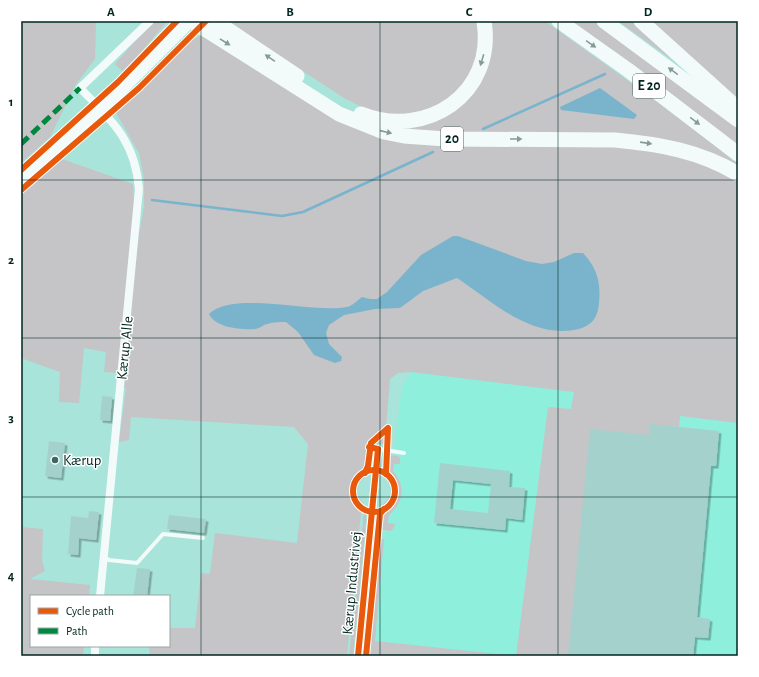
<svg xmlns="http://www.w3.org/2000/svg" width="759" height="677" font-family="'Alegreya Sans',sans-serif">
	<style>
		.built { fill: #8fefdd }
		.green { fill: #c5c4c7 }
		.water { fill: #79b4cc }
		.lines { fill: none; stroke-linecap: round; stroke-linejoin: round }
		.stream { stroke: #79b4cc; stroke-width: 2.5 }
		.building { fill: #a5d1cc; fill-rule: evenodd; filter: url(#shadow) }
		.lane { stroke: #f2fbf9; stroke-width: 4 }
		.street { stroke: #f2fbf9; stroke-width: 8 }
		.primary { stroke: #f2fbf9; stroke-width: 13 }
		.highway { stroke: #f2fbf9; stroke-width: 15 }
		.quiet { stroke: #00873e; stroke-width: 5; stroke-dasharray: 10 5; stroke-linecap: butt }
		.cycleway-casing { stroke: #fff; stroke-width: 8 }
		.cycleway { stroke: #e8590c; stroke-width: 6 }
		.oneway { fill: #869b97 }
		.grid { fill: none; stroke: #012620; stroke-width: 1; stroke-opacity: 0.55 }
		.poi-dot { fill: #3b6861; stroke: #fff; stroke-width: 1.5 }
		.labels { text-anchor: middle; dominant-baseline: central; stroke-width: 3; stroke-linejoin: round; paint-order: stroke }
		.shield { fill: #fff; stroke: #4d6763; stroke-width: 1 }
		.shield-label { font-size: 14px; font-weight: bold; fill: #012620 }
		.street-label { font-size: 15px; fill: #012620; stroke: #fff }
		.poi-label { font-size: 15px; fill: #012620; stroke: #fff; text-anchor: start }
		.neatline { fill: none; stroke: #012620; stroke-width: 1.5 }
		.grid-label { font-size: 13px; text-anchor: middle; font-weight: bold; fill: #012620 }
	</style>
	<defs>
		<filter id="shadow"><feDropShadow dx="2.5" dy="2.5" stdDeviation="0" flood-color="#0004"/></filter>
	</defs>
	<rect width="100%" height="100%" fill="#a8e4d9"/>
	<polygon class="built" points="412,372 738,411 738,656 373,656 385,530 390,531 394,528 388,523 389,515 400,503 393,471 394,463 400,464 401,460 399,457 395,456 394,448 402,387"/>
	<g class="green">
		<polygon points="21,21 96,21 95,59 76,84 50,137 21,163"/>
		<polygon points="153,21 167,21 124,73 115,64"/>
		<path d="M 226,21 L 479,21 C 485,83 441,121 381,113 C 368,111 356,104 344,98 Z"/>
		<polygon points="488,21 545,21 669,110 738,164 738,170 684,147 409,133 356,118 337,105 387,125 469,94"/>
		<polygon points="569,21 595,21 738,127 738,146"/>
		<polygon points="618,21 635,21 678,64"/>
		<polygon points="650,21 738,21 738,100"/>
		<polygon points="199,36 206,37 344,124 619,147 670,153 712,167 738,182 738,423 680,416 679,427 650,425 649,435 568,656 367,656 379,539 384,539 375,641 516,656 548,407 571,409 574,392 411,372 398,373 390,379 386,428 368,443 367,466 353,486 353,496 361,512 347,656 150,656 149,646 169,646 169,628 195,628 201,573 210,574 215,533 297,543 308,444 294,427 131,417 129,440 119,442 126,388 123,388 138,240 144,207 144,179 139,153 115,111 142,88 189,42"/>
		<polygon points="62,159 133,184 134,204 118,373 104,372 106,352 84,348 79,403 59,402 60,372 21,358 21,195"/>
		<polygon points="385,432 384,444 372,444"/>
		<path d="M 387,455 L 398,456 L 400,458 L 400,464 L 394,464 L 393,471 C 407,487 403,502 389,515 L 388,523 L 395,524 L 394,528 L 390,531 L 380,529 L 382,512 C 401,499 399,489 386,472 Z"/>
		<path d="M 366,473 L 370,473 C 367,477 363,478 360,482 C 352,492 362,500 366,509 C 350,501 353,482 366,473 Z"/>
		<path d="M 383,474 C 395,483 398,507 379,510 C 384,502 395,496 390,485 C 388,481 384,478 383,474 Z"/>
		<polygon points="364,512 366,512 366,522 353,656 349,656"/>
		<polygon points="21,527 43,529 42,560 45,571 30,579 90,585 89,596 31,596 31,646 84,646 83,656 21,656"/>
	</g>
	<g class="water">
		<polygon points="600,88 637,115 634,119 561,110 560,107"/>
		<path d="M 453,236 L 458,236 L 526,261 L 542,264 L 554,262 L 574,253 L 583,253 C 597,268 601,282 599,303 C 598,316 593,325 579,329 C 532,340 493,302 457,278 L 423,291 L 400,308 L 375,309 L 344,315 L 329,325 L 326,333 L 329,344 L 342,357 L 341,361 L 335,363 L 314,355 L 298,332 L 286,322 C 280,322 274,322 267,324 C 263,325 260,328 256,329 C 241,330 216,328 209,314 C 234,290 312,314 347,307 C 352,306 358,300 362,297 L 370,299 L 377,299 L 387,292 L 421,255 Z"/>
	</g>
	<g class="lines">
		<g class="stream">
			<polyline points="483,129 605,74"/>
			<polyline points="152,200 282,216 303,212 433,152"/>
		</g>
	</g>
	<g class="building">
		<polygon points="102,396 112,397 110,421 100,420"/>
		<polygon points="650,424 719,431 716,466 711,466 697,617 710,619 708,638 695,637 693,656 568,656 590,429 649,435"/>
		<polygon points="49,441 65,443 61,478 45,476"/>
		<path d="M 440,463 L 510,471 L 509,487 L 525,488 L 522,520 L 506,518 L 505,530 L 434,523 ZM 453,480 L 491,484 L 488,513 L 450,509 Z"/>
		<polygon points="89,511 99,512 96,540 79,538 78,555 68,554 71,516 88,518"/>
		<polygon points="169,515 206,519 204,533 167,529"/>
		<polygon points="137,568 150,569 147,596 133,596"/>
	</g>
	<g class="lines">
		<g class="lane">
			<polyline points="378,449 404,453"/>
			<polyline points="104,557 109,560 137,563 163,534 203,538"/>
		</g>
		<g class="street">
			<path d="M 100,596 L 139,189 C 135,140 112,121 80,88 L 150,21"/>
			<polyline points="95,656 95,646"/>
			<polyline points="358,656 378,449"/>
		</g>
		<polyline class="primary" points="21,181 101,110 190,21"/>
		<g class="highway">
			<path d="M 192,21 L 339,114 L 384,132 L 404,136 L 446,139 L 615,140 C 659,144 700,151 738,174"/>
			<polyline points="215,21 297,76"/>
			<polyline points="559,21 628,70 738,154"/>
			<polyline points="604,21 738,120"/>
			<polyline points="641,21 734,105"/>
			<path d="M 361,114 C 426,140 496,94 484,21"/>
		</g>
		<polyline class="quiet" points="21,144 80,88"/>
		<defs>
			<g id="cycleway">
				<polyline points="21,170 118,82 177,21"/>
				<polyline points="21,190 139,88 206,21"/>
				<circle cx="374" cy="491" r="21"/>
				<polyline points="365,473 368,466 371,443 388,428 386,474"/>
				<polyline points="358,656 378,449 369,447"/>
				<polyline points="366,656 380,514 384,509"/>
			</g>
		</defs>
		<use href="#cycleway" class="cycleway-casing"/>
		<use href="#cycleway" class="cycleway"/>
	</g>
	<defs><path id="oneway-solid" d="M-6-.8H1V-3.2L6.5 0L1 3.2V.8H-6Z"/></defs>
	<g class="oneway">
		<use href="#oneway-solid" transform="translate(225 42) rotate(32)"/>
		<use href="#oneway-solid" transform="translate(591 44) rotate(35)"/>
		<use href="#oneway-solid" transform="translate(270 58) rotate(-146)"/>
		<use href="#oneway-solid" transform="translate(482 60) rotate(107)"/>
		<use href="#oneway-solid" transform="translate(673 71) rotate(-144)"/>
		<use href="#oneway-solid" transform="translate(695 121) rotate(37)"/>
		<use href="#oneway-solid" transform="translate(386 132) rotate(13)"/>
		<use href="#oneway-solid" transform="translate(516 139)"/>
		<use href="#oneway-solid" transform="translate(646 143) rotate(8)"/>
	</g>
	<path class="grid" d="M 201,21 L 201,656M 380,21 L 380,656M 558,21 L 558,656M 21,180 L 738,180M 21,338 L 738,338M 21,497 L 738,497"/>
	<circle class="poi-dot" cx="55" cy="460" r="4"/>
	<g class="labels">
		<g class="shield">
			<rect x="633" y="74" width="32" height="24" rx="3"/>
			<rect x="441" y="127" width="22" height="24" rx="3"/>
		</g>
		<g class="shield-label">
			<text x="649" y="86">E 20</text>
			<text x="452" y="139">20</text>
		</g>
		<g class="street-label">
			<text transform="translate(125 348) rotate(-84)">Kærup Alle</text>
			<text transform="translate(352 583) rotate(-85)">Kærup Industrivej</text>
		</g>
		<g class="poi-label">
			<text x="63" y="460">Kærup</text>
		</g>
	</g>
	<rect width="759" height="677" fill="none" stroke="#ffffff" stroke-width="44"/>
	<rect x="30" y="595" width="140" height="52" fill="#ffffff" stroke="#99a8a6"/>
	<rect x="38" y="608" width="20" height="6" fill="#e8590c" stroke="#99a8a6"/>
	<text x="66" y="615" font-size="12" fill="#012620">Cycle path</text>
	<rect x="38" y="628" width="20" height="6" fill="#00873e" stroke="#99a8a6"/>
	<text x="66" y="635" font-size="12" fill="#012620">Path</text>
	<rect x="22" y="22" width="715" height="633" class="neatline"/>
	<g class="grid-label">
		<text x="111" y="16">A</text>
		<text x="290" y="16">B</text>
		<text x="469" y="16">C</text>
		<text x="648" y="16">D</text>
		<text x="11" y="106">1</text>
		<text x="11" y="264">2</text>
		<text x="11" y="422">3</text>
		<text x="11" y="580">4</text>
	</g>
</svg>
